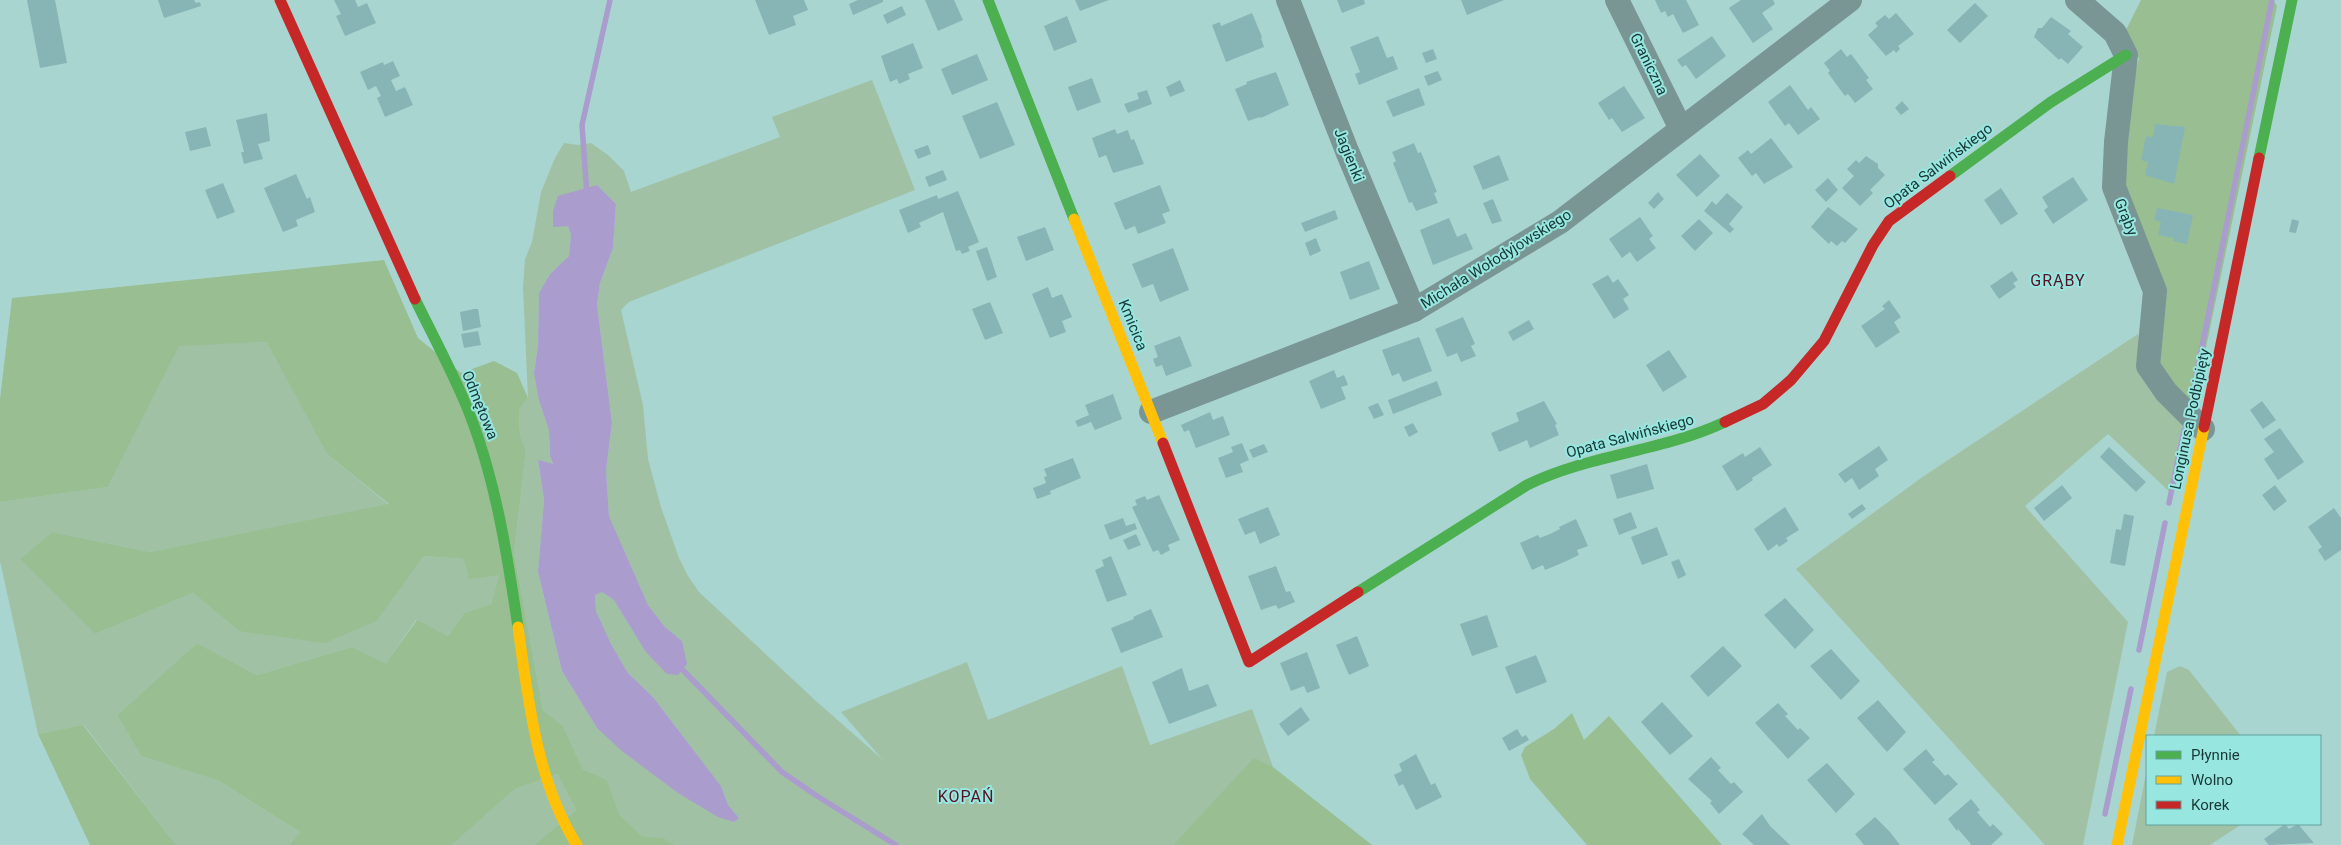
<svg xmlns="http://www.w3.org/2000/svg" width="2341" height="845" font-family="Roboto,sans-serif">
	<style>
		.green { fill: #a0c1a4; fill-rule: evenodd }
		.forest { fill: #98be92 }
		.water { fill: #aa9ccd }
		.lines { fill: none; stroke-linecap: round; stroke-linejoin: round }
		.stream { stroke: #aa9ccd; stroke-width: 5.5 }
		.building { fill: #87b5b6 }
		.street { stroke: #799694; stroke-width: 24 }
		.fast { stroke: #4caf50; stroke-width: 11 }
		.slow { stroke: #ffc107; stroke-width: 11 }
		.jam { stroke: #c62828; stroke-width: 11 }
		.labels { text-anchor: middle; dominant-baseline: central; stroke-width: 4; stroke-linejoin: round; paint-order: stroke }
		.street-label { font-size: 15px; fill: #173836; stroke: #97e7e0 }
		.neighbourhood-label { font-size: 16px; letter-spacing: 1px; fill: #571226; stroke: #97e7e0 }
	</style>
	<rect width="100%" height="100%" fill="#a9d5d1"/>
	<g class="green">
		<path d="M 872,80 L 915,190 L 629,302 L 621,310 L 643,405 L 648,459 L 661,507 L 679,558 L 688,576 L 699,592 L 816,701 L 883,760 L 841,712 L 967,662 L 988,720 L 1122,666 L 1150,745 L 1252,709 L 1273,767 L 1254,759 L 1173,845 L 674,845 L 662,838 L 642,836 L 620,815 L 607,780 L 583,769 L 563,726 L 543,710 L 514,553 L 526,450 L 520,435 L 519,410 L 528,398 L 523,288 L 525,259 L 532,242 L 541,192 L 555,158 L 564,143 L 578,145 L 591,143 L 608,155 L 624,171 L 631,192 L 780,137 L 772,117 ZM 597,185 L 616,204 L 613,248 L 600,283 L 597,305 L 612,423 L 606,470 L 609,516 L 648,605 L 665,627 L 682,641 L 645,651 L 614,600 L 602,592 L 595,594 L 596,611 L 611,644 L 628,673 L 653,697 L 721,786 L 728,805 L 739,818 L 734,822 L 678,793 L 597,728 L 562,671 L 538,572 L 544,500 L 538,461 L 553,465 L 550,456 L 549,430 L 534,373 L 538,346 L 539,293 L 550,274 L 569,256 L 571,234 L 568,226 Z"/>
		<polygon points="2138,334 2142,358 2191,428 2173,495 2108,434 2025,506 2128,622 2083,845 2045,845 1796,569 1924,476"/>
		<polygon points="268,342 327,454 389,505 150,552 52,532 20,559 95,634 193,593 239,631 377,621 424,556 464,559 499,575 491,604 464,613 448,636 416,620 386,663 352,647 257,675 197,643 117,715 141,756 219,781 300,832 289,845 176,845 84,725 38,734 0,561 0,502 108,487 179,345"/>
		<polygon points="2180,666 2189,670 2241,736 2154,736 2167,672"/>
		<polygon points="2147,769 2147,824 2242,824 2210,845 2132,845"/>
		<polygon points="559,774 576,810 534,845 452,845 515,789"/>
	</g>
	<g class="forest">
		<polygon points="2141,0 2273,0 2277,6 2193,410 2162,381 2127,194 2121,144 2127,100 2139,59 2126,30"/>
		<polygon points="384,260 418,338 461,373 494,361 517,373 528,398 519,410 520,435 526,450 514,553 543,710 563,726 583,769 607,780 620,815 642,836 663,838 674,845 534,845 576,810 558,774 515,789 452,845 289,845 300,832 219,781 141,756 117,715 197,643 257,675 352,647 386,663 417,620 448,636 464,613 491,604 499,575 469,579 464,559 424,556 377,621 324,643 239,631 193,593 95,634 20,559 52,532 150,552 389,504 327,454 267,342 179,346 108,487 0,502 0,399 12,298"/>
		<polygon points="1572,713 1584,740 1609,716 1722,845 1587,845 1530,779 1521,755 1525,747 1554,729"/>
		<polygon points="83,725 176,845 90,845 38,734"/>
		<polygon points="1254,758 1273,767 1372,845 1173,845"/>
	</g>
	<polygon class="water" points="597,185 616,204 613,248 600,283 597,305 612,423 606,470 609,516 648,605 665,627 682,641 687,664 678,675 667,674 645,651 614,600 602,592 595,595 596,611 611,644 628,673 653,697 721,786 728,805 739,818 734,822 718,817 678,793 622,751 597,728 562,671 538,572 544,500 538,460 553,464 550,456 549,430 539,400 534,373 538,346 539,293 550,274 569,256 571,234 568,226 553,227 553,211 558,196"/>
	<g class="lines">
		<g class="stream">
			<polyline points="587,196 582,125 610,0"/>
			<polyline points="2192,396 2272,0"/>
			<polyline points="2169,503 2184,430"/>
			<polyline points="2139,650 2165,523"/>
			<polyline points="678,665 782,772 817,796 896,845"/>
			<polyline points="2105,814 2131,689"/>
		</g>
	</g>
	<g class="building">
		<polygon points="27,0 55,0 67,63 40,68"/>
		<polygon points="158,0 194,0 196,3 200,2 201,6 164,18"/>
		<polygon points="334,0 355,0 358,7 367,3 376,23 345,36 336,16 341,14"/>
		<polygon points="755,0 804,0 808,10 793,16 796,25 769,35"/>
		<polygon points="858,0 883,0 883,2 853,15 849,4"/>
		<polygon points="925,0 954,0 963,20 938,31"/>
		<polygon points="1075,0 1109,0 1080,11"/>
		<polygon points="1337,0 1364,0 1365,4 1342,13"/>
		<polygon points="1461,0 1504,0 1467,15"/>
		<polygon points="1655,0 1686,0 1699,25 1683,33 1673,14 1668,17 1665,11 1661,13"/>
		<polygon points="1741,0 1773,0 1775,4 1762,13 1773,29 1753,43 1729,8"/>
		<polygon points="1975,3 1988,16 1960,43 1947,30"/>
		<polygon points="902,6 906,15 887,24 883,15"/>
		<polygon points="1252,13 1262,37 1261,38 1264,47 1226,62 1212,25 1220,22 1221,26"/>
		<polygon points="1896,13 1914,34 1898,46 1900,49 1896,53 1894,50 1886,56 1868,35 1878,26 1875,23 1885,15 1889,19"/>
		<polygon points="1067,16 1077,42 1054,51 1044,26"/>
		<polygon points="2051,17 2071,31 2068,34 2083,47 2068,64 2061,58 2059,60 2034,37 2038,28 2042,28"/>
		<polygon points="1378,36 1387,58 1393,56 1398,69 1359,85 1355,74 1360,72 1350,47"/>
		<polygon points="1712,36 1726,56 1696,79 1686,65 1682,67 1677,60"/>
		<polygon points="913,43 923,68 908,74 910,79 899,84 897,79 890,82 881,56"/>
		<polygon points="1433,49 1437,59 1426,63 1422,53"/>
		<polygon points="1841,49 1847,57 1851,54 1869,78 1866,80 1873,89 1855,103 1848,94 1845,96 1828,73 1830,71 1824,63"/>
		<polygon points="977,54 988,80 952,95 941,69"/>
		<polygon points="393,61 400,76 391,80 396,91 405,87 413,105 385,117 377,98 381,96 376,86 368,90 360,72 383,62 384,65"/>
		<polygon points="1438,71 1442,80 1428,86 1424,76"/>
		<polygon points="1276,72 1289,105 1261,118 1260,117 1248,121 1235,89 1247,84 1246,82"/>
		<polygon points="1092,78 1101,102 1077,111 1068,87"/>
		<polygon points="1180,80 1185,91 1170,97 1166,87"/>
		<polygon points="1790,85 1808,110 1811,107 1820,119 1798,135 1789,123 1785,126 1768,102"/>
		<polygon points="1624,86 1645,118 1622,132 1612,118 1609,120 1598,103"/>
		<polygon points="1419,88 1425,105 1393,117 1386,101"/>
		<polygon points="1147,90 1152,104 1128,113 1124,104 1139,99 1137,93"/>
		<polygon points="1902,101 1909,109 1901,115 1895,108"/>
		<polygon points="997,102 1015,145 980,159 962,116"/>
		<polygon points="267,113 270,141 258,144 263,159 244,164 241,152 244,152 236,120"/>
		<polygon points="2155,124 2185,127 2174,184 2145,175 2148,162 2141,160 2146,136 2153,137"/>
		<polygon points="206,127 211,146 190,151 185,132"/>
		<polygon points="1115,129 1117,134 1128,130 1131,140 1134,139 1144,164 1113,173 1106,155 1099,158 1092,138"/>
		<polygon points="1771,138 1793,167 1764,184 1756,173 1752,176 1738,158 1748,150 1751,154"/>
		<polygon points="1414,143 1418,153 1421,152 1437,192 1434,193 1438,203 1416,211 1412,202 1409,203 1393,163 1396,161 1392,152"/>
		<polygon points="928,145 931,154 918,159 914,150"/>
		<polygon points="1700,154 1720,176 1697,197 1676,175"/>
		<polygon points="1499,155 1509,180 1483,190 1473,166"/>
		<polygon points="1866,156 1878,164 1878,168 1885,175 1870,190 1873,193 1860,206 1842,188 1854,176 1847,169 1856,160 1859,163"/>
		<polygon points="943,170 947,180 929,187 925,177"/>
		<polygon points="296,174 306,197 307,199 310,197 315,212 296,220 298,226 283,232 264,188"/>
		<polygon points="2073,177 2088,200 2053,224 2044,210 2048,207 2042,197"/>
		<polygon points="1828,178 1838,190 1826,202 1815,190"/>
		<polygon points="223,183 235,212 217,219 205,190"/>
		<polygon points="1160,185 1170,211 1162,214 1166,223 1138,234 1135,226 1125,230 1114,203"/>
		<polygon points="2001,188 2018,214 2001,225 1984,200"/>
		<polygon points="958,191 979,242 968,247 970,251 962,254 960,250 956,251 943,212 919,223 921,227 908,233 899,210 937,195 938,199"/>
		<polygon points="1658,192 1664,199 1654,209 1648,203"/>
		<polygon points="1727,193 1743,207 1729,224 1734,229 1730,233 1704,211 1712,201 1716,205"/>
		<polygon points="1493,199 1502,221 1492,224 1483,203"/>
		<polygon points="1828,207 1858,229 1845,243 1842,241 1837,246 1831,241 1829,244 1811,227"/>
		<polygon points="2157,208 2193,215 2187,244 2173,241 2174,238 2158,235 2161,222 2154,220"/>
		<polygon points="1335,210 1338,219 1305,232 1301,223"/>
		<polygon points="1640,217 1653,236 1649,239 1656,248 1637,262 1630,252 1622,258 1609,239"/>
		<polygon points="1449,218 1457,237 1466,233 1473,249 1433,265 1420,230"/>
		<polygon points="1699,219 1713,233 1695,251 1681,236"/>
		<polygon points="2292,219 2299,221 2296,233 2289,232"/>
		<polygon points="1045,227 1054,250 1026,261 1017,237"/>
		<polygon points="1316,238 1321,251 1310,256 1305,243"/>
		<polygon points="987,247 997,277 987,281 976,251"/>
		<polygon points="1173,248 1189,290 1160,302 1153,284 1142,288 1132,264"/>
		<polygon points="1369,261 1380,289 1350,300 1340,272"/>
		<polygon points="2012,271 2018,280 2013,283 2016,287 1999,299 1990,286"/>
		<polygon points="1608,275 1613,283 1618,279 1629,295 1623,299 1629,309 1614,319 1592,284"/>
		<polygon points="1048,287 1052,298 1062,294 1072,317 1062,321 1066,332 1050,338 1032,294"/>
		<polygon points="1889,300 1901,317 1894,322 1900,332 1876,348 1861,326 1885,309 1882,306"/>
		<polygon points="990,302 1003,333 985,340 972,309"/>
		<polygon points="474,309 478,309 481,327 463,331 460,312"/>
		<polygon points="1463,317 1475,344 1471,346 1476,356 1461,362 1457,353 1447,357 1435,329"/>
		<polygon points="1529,320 1534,329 1513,341 1508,332"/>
		<polygon points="478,331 481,345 464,348 461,334"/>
		<polygon points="1180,336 1192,366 1166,376 1162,365 1156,367 1153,359 1158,357 1154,346"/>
		<polygon points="1419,337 1432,371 1403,382 1399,373 1392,376 1382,350"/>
		<polygon points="1669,350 1687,377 1663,392 1646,365"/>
		<polygon points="1334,370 1337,378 1344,375 1348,385 1341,387 1346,399 1321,409 1309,381"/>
		<polygon points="1437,381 1442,395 1393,414 1388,400"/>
		<polygon points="1113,394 1122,419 1095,430 1091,422 1078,427 1075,421 1089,415 1085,405"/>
		<polygon points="1544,401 1557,424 1555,425 1559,435 1530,448 1527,440 1499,452 1491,433 1519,421 1516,413"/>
		<polygon points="2262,401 2276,420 2263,429 2250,410"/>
		<polygon points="1378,403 1384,415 1374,419 1368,407"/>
		<polygon points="1210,412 1213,420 1223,416 1230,435 1196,448 1189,430 1184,432 1181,425"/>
		<polygon points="1413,423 1418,432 1409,437 1404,427"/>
		<polygon points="2280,428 2304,462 2278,480 2264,459 2274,452 2264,439"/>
		<polygon points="1242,443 1249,460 1240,464 1243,472 1226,478 1218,458 1233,452 1231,447"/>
		<polygon points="1264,444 1268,452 1253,458 1249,450"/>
		<polygon points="1879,446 1888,460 1875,469 1879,476 1859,490 1852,478 1845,483 1838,474"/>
		<polygon points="1760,447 1772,465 1752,478 1753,480 1737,491 1722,466 1743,453 1745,457"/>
		<polygon points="2109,447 2146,482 2136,492 2100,457"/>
		<polygon points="1073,458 1081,478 1050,491 1051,494 1037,499 1033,488 1046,483 1044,477 1047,476 1044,469"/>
		<polygon points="1647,464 1654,489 1617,499 1610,475"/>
		<polygon points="2062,485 2072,498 2044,521 2034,508"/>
		<polygon points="2275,485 2287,501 2274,511 2262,495"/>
		<polygon points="1159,495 1180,540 1168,545 1170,550 1161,555 1158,550 1153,552 1132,507 1137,505 1135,500 1145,496 1147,500"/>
		<polygon points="1862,504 1866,509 1852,519 1848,514"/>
		<polygon points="1268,507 1280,535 1260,544 1255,531 1245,535 1238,519"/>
		<polygon points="1785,507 1799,530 1786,538 1788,541 1779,547 1777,544 1768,551 1754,529"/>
		<polygon points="2334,508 2341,518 2341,550 2325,561 2318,550 2322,547 2308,527"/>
		<polygon points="1631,512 1637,528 1619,535 1613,519"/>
		<polygon points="2124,514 2134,516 2125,566 2110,563 2116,529 2121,530"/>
		<polygon points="1123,518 1126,526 1135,523 1137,529 1110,540 1104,525"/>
		<polygon points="1576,519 1588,546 1577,550 1579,555 1562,563 1545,570 1543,565 1532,570 1520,543 1538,535 1540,538 1550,534 1560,529 1559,527"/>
		<polygon points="1657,527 1668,555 1642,565 1631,537"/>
		<polygon points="1136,534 1141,545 1128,550 1123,540"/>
		<polygon points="1111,556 1127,595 1107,602 1095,570 1104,566 1102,560"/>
		<polygon points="1679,559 1686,575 1678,579 1671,562"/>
		<polygon points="1276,566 1286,592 1290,591 1295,602 1278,609 1276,605 1261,610 1248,576"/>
		<polygon points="1785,598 1814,630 1795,649 1764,615"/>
		<polygon points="1151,609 1163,637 1121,653 1111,628 1134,619 1133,617"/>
		<polygon points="1487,615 1498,647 1472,656 1460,624"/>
		<polygon points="1357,636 1369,666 1349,675 1336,645"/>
		<polygon points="1723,646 1742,666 1708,697 1690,676"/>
		<polygon points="1831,649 1860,681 1841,700 1810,666"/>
		<polygon points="1307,652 1320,688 1307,693 1304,686 1291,691 1280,663"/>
		<polygon points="1536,655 1547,682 1516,694 1505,667"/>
		<polygon points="1182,668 1189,691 1208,684 1217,706 1169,724 1152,682"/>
		<polygon points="1878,700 1906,732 1887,752 1857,718"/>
		<polygon points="1662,702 1693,736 1670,755 1641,722"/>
		<polygon points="1778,703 1788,714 1785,716 1798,730 1800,728 1810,738 1788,759 1755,723"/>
		<polygon points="1301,707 1310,720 1288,736 1279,724"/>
		<polygon points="1517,729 1522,737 1526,735 1529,740 1509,751 1502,738"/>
		<polygon points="1926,749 1935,760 1932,762 1939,769 1945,776 1948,774 1958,784 1935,805 1903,769"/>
		<polygon points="1416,754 1431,785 1435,783 1442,797 1416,810 1403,784 1399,786 1394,775 1402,771 1399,764"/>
		<polygon points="1711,757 1721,768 1718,770 1731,784 1734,782 1743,792 1719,814 1710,803 1712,801 1688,779"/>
		<polygon points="1827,763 1855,794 1836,813 1807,780"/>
		<polygon points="1971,799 1980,810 1977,812 1990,827 1993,824 2003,834 1991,845 1970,845 1971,844 1958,829 1957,831 1948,819"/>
		<polygon points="1762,814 1770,826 1790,845 1754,845 1742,834"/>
		<polygon points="1875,817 1890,832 1900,845 1864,845 1855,834"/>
		<polygon points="2285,824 2289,829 2298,824 2314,843 2269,845 2264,839"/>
	</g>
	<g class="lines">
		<g class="street">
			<polyline points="1288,0 1347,151 1414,310"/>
			<polyline points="1617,0 1681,129"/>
			<polyline points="2077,0 2115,33 2126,55 2116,142 2114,187 2155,291 2148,366 2166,392 2203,429"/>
			<polyline points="1151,412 1414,310 1560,222 1850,0"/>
		</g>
		<g class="fast">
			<polyline points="988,0 1074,219"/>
			<polyline points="2259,158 2292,0"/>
			<polyline points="1950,176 2051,102 2126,55"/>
			<path d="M 415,299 C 432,334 451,369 466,405 C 495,475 507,553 518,627"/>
			<path d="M 1358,592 L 1527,485 C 1590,454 1661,452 1725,422"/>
		</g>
		<g class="slow">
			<polyline points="1074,219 1163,443"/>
			<path d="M 518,627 C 528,699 537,783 577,845"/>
			<polyline points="2117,845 2204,427"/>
		</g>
		<g class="jam">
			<polyline points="280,0 415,299"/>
			<polyline points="1725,422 1763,404 1791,380 1824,341 1873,245 1889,221 1950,176"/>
			<polyline points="2204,427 2259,158"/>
			<polyline points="1163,443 1249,662 1358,592"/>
		</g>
	</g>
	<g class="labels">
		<g class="street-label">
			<text transform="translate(1649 64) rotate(64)">Graniczna</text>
			<text transform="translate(1349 155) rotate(68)">Jagienki</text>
			<text transform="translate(1938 166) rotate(-37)">Opata Salwińskiego</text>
			<text transform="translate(2126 217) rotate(68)">Grąby</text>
			<text transform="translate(1496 259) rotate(-32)">Michała Wołodyjowskiego</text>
			<text transform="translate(1133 325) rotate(68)">Kmicica</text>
			<text transform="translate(480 405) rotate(68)">Odmętowa</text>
			<text transform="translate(2190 419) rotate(-78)">Longinusa Podbipięty</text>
			<text transform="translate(1630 436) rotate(-15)">Opata Salwińskiego</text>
		</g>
		<g class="neighbourhood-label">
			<text x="2058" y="280">GRĄBY</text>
			<text x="966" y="796">KOPAŃ</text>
		</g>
	</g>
	<rect x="2146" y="735" width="175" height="90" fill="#97e7e0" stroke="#64a19c"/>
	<rect x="2156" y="751" width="25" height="8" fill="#4caf50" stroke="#64a19c"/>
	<text x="2191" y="760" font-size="15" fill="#173836">Płynnie</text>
	<rect x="2156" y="776" width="25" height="8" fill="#ffc107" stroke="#64a19c"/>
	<text x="2191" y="785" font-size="15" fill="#173836">Wolno</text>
	<rect x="2156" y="801" width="25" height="8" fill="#c62828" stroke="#64a19c"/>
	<text x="2191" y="810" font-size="15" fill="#173836">Korek</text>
</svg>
